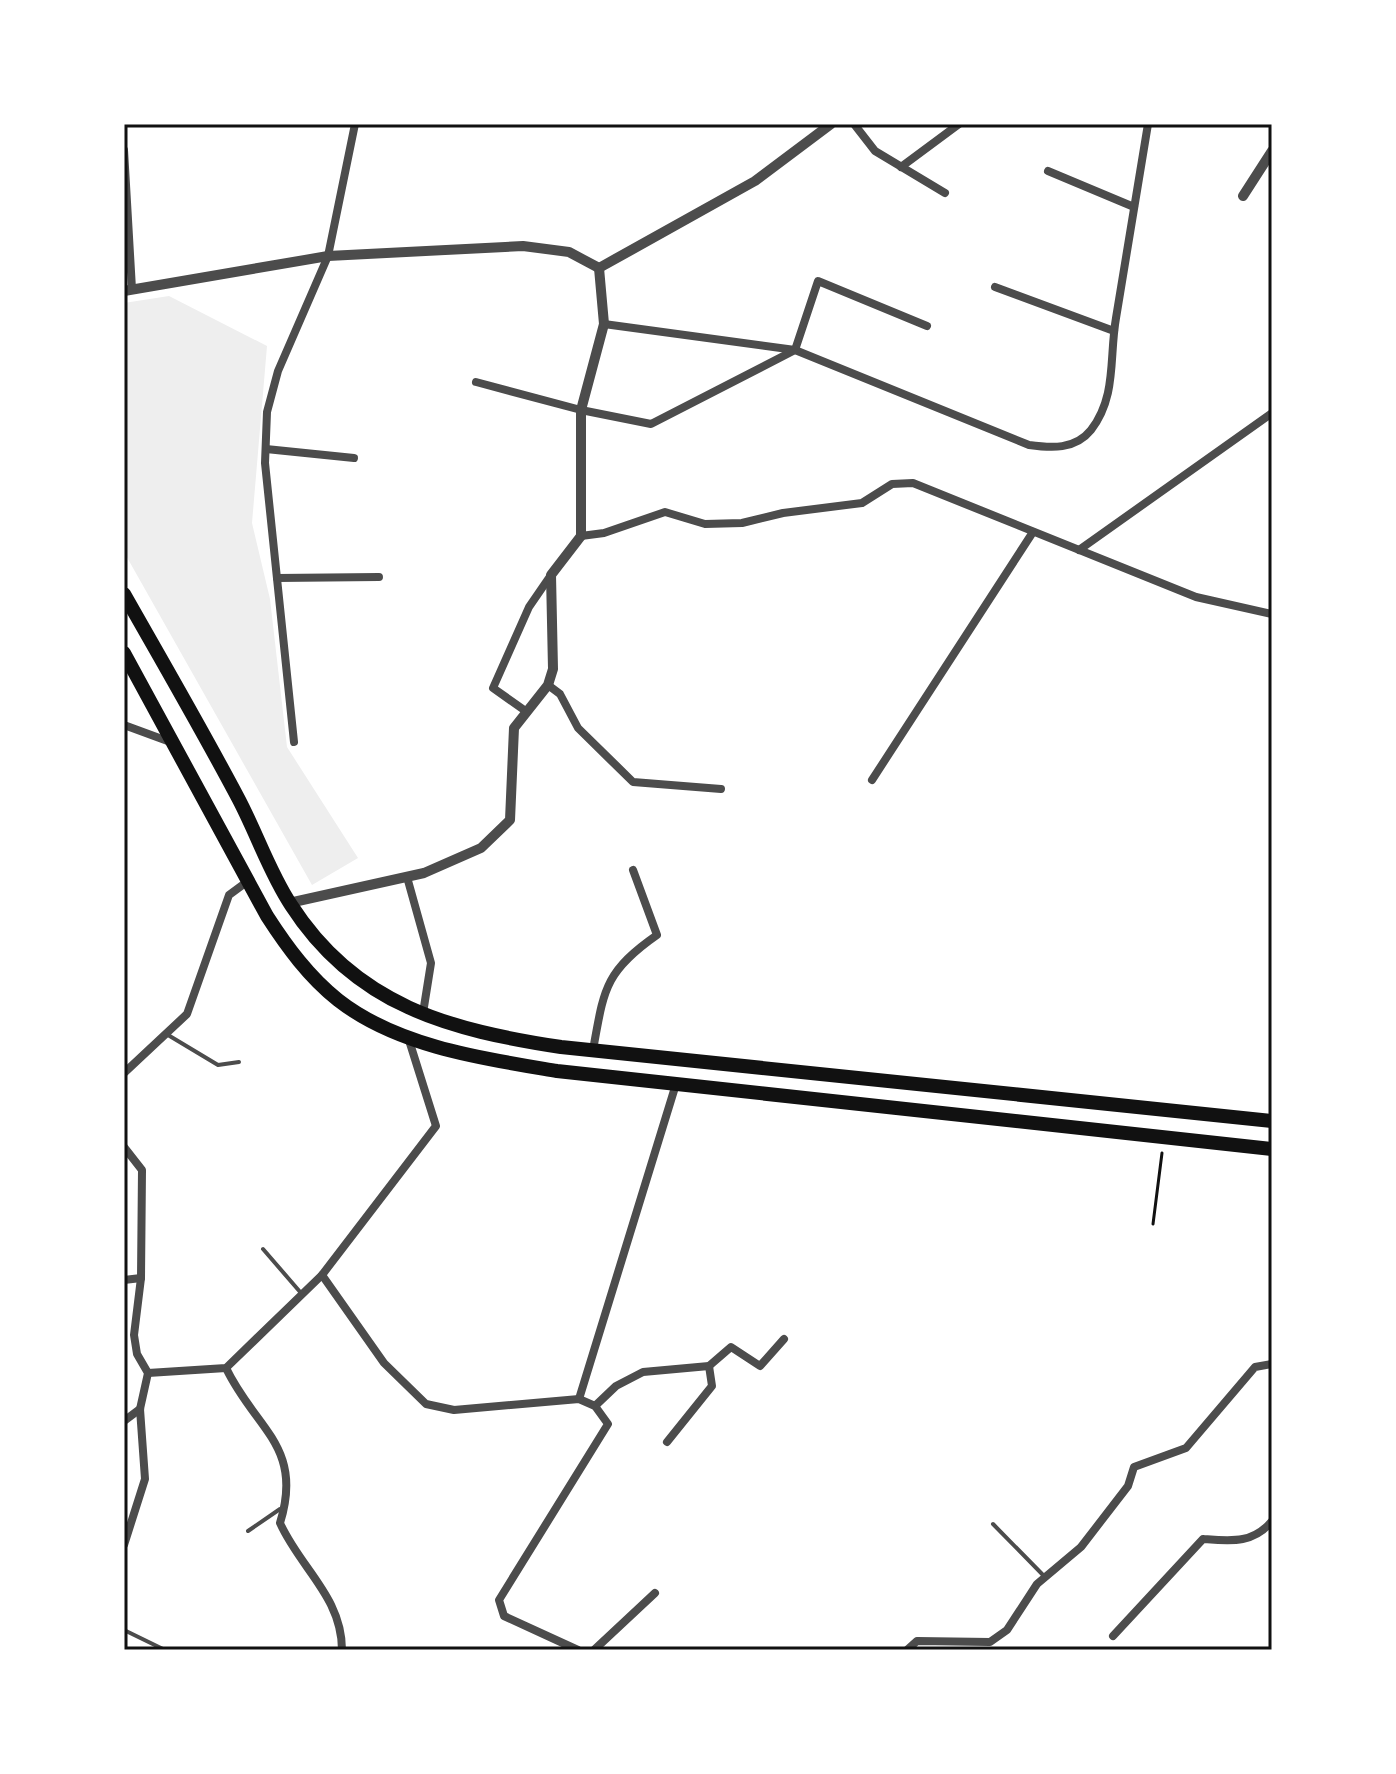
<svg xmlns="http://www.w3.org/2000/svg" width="1396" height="1774" font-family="'Golos Text',sans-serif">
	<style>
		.green { fill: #eee }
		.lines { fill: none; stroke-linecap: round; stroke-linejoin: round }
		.path { stroke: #111; stroke-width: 3 }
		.service { stroke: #4c4c4c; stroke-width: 4 }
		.minor { stroke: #4c4c4c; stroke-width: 8 }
		.tertiary { stroke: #4c4c4c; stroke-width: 10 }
		.primary { stroke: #111; stroke-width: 14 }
		.neatline { fill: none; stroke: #111; stroke-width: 3 }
	</style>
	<rect width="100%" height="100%" fill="#fff"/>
	<polygon class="green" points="169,296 267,346 252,523 270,599 287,747 358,858 312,885 124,552 124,303"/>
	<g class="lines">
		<polyline class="path" points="1153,1224 1162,1153"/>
		<g class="service">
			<polyline points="168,1035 218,1065 239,1062"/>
			<polyline points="263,1249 301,1293"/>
			<polyline points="993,1524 1044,1576"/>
			<polyline points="248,1531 280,1509"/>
			<polyline points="124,1630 165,1650"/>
		</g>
		<g class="minor">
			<polyline points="854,124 875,151 945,193"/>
			<polyline points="124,150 132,289"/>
			<polyline points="901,167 959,124"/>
			<polyline points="1048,171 1134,207"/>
			<polyline points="995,287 1114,331"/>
			<path d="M 604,324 L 795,350 L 1029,445 C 1051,448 1075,450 1091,430 C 1117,396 1109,358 1116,318 C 1126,254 1137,189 1148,124"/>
			<polyline points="476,382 581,410 651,424 795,350 818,281 927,326"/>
			<polyline points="266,449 354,458"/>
			<polyline points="581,536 604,533 665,512 705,524 742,523 783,513 862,503 892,484 913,483 1196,597 1272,614"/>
			<polyline points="1079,550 1272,413"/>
			<polyline points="277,578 379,577"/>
			<polyline points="548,685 560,694 578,728 633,782 721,789"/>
			<polyline points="527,712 493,688 529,607 551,575"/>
			<polyline points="124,725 173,743"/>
			<polyline points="294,742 265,463 267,412 278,371 328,256 355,124"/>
			<polyline points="872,780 1033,532"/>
			<polyline points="407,877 431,963 423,1013"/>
			<path d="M 593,1050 C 604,990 604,972 657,935 L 633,870"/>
			<polyline points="124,1073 187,1014 229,895 248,881"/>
			<polyline points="124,1147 142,1170 141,1278 134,1335 137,1354 148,1373 140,1409 145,1479 124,1545"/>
			<polyline points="322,1275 384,1363 426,1404 454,1410 579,1399 595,1406 608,1424 499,1600 504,1616 578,1650"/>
			<polyline points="124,1280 141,1278"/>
			<path d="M 226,1368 C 255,1429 304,1446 280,1523 C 300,1568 342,1597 342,1650"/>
			<polyline points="148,1373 226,1368 322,1275 436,1126 408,1037"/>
			<polyline points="579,1399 676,1084"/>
			<polyline points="595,1406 616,1386 643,1372 709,1366 731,1347 760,1366 784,1339"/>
			<polyline points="124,1421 140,1409"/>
			<polyline points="667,1442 712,1386 709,1366"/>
			<path d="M 1113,1636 L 1203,1539 C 1231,1541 1253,1544 1272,1521"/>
			<polyline points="594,1650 655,1593"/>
			<polyline points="907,1650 917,1641 990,1642 1007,1630 1037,1584 1081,1547 1128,1486 1134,1467 1186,1448 1255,1367 1272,1364"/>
		</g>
		<g class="tertiary">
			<polyline points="1243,196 1272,151"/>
			<polyline points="599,268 755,181 831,124"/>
			<polyline points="124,291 328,256 523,246 569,252 599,268"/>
			<polyline points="289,903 424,873 481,848 510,820 514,728 548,685 553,669 551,575 581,536 581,410 604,324 599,268"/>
		</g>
		<g class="primary">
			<path d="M 124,594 C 162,661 201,728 237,796 C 256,831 269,872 291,905 C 356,1006 450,1030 561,1047 L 1272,1121"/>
			<path d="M 124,653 L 267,916 C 287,947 309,977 338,1000 C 398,1047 485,1059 557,1071 L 1272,1149"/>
		</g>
	</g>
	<rect width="1396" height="1774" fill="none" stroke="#ffffff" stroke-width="252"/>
	<rect x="126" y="126" width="1144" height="1522" class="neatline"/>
</svg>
